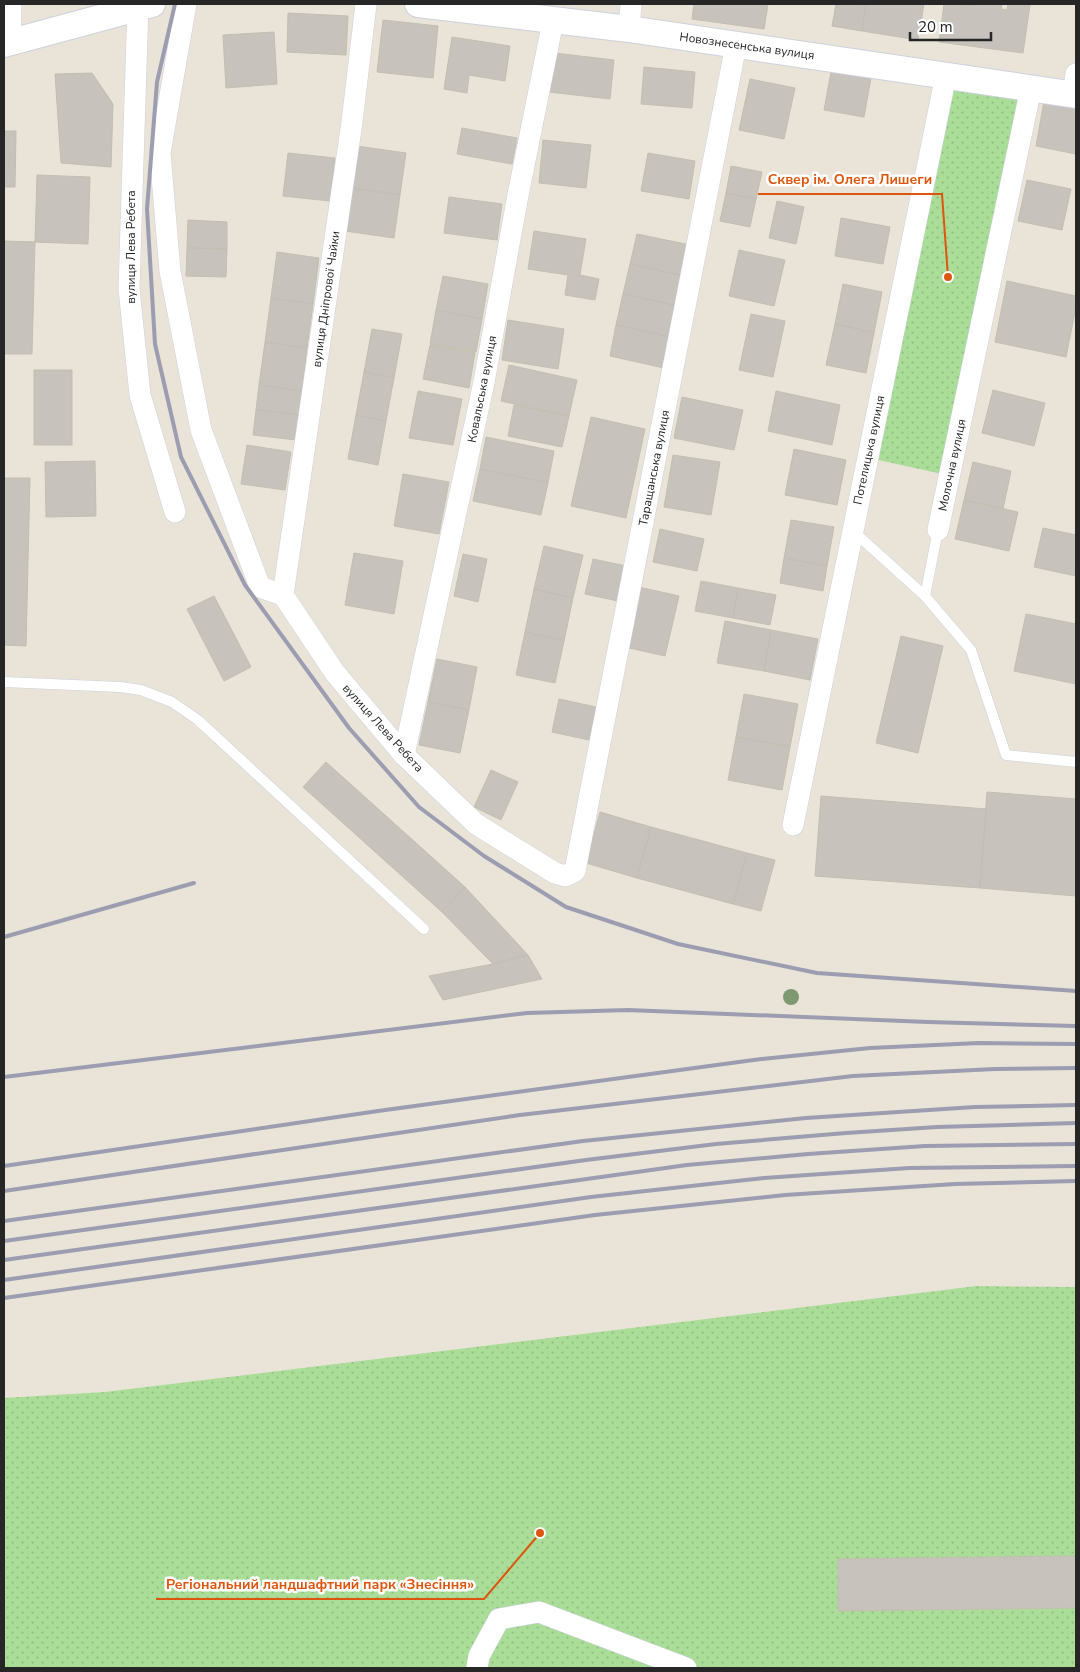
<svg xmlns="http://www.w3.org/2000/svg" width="1080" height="1672" font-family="'Nunito Sans',sans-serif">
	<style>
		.grass { fill: url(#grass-dots) }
		.building { fill: #c7c2bb; stroke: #c3beb2 }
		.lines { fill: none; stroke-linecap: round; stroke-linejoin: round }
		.service-casing { stroke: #ced0df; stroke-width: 11 }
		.minor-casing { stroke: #ced0df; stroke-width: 22 }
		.tertiary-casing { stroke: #ced0df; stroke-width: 28 }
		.service { stroke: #fff; stroke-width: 10 }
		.minor { stroke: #fff; stroke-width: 21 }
		.tertiary { stroke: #fff; stroke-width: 26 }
		.rail { stroke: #9c9db0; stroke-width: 4 }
		.tree { fill: #7e9971 }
		.labels { text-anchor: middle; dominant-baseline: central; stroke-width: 5; stroke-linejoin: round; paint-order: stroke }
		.street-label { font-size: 12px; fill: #262626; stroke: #fff }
		.leader { fill: none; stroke: #de560d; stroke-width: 2 }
		.callout-dot { fill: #de560d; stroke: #fff; stroke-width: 2 }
		.callout-label { font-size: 14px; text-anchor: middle; font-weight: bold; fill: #de560d; stroke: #fff; stroke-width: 5; stroke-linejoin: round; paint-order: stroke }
	</style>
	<defs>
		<pattern id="grass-dots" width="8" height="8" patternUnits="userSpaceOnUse" patternTransform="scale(1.25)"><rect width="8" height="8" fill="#aadd97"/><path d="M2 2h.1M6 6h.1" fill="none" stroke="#92be82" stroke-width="1.8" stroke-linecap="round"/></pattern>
	</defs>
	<rect width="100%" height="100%" fill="#e9e3d8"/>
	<g class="grass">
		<polygon points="950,82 1024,94 942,474 874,459"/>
		<polygon points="977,1286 1076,1287 1076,1668 4,1668 4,1398 105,1392"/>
	</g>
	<g class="building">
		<polygon points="694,4 768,4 764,29 692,19"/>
		<polygon points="836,4 866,5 862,31 832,26"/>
		<polygon points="866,4 924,4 918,40 862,31"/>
		<polygon points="944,4 976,5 976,4 1002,4 1001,9 1007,10 1008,4 1030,5 1023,53 939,42"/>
		<polygon points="288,13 348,16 346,55 287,52"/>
		<polygon points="383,20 438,26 433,78 377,72"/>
		<polygon points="274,32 277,84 226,88 223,35"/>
		<polygon points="452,37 510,46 505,81 469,75 467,93 444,89"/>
		<polygon points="554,53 614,60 610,99 549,92"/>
		<polygon points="644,67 695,72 692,108 641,104"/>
		<polygon points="831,72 871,78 864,117 824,110"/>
		<polygon points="92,73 113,104 111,167 61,163 55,74"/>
		<polygon points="750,79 795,88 784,139 739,130"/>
		<polygon points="1044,101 1076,107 1076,154 1036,146"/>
		<polygon points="462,128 517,138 512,164 457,154"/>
		<polygon points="4,131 16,131 15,187 4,187"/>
		<polygon points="543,140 591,145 586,188 539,183"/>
		<polygon points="357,146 406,153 400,195 351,188"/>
		<polygon points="288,153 335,158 330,201 283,196"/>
		<polygon points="648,153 695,161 689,199 641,191"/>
		<polygon points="731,166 762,172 756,199 726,193"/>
		<polygon points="37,175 90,177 88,244 35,242"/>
		<polygon points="1027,180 1071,189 1062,230 1018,221"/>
		<polygon points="351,188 400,195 394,238 345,231"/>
		<polygon points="726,193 756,199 750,227 720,221"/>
		<polygon points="449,197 502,204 497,240 444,233"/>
		<polygon points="777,201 804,207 796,244 769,238"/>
		<polygon points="841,218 890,227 883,264 835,256"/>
		<polygon points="188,220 227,222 227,249 187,248"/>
		<polygon points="534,231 586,239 580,275 599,279 595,300 565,295 568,275 528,269"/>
		<polygon points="637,234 690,245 684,276 630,264"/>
		<polygon points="4,241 35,242 32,354 4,354"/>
		<polygon points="187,248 227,249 226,277 186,276"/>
		<polygon points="739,250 785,260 774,306 729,296"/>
		<polygon points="277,252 319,258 313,304 271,298"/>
		<polygon points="630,264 684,276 677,306 623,294"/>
		<polygon points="443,276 488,284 482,319 436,310"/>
		<polygon points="1007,281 1076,296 1076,307 1066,357 995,342"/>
		<polygon points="843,284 882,292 874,333 835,324"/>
		<polygon points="623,294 677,306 670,337 616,325"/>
		<polygon points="271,298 313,304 307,348 265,342"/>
		<polygon points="436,310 482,319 476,352 430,344"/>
		<polygon points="751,314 785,321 773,377 739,370"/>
		<polygon points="508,320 564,329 558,369 502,360"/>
		<polygon points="835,324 874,333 866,373 826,365"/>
		<polygon points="616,325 670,337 664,368 610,356"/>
		<polygon points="372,329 402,334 394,378 364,372"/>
		<polygon points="265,342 307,348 302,391 259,385"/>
		<polygon points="430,345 475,353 469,388 423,379"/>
		<polygon points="509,365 577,380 569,416 501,401"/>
		<rect x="34" y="370" width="38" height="75"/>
		<polygon points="364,372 394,378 386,421 356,415"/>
		<polygon points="259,385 302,391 299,415 256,410"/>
		<polygon points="993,390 1045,403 1034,446 982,433"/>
		<polygon points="418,391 462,399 453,445 409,438"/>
		<polygon points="776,391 840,405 832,445 768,431"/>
		<polygon points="682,397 743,410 734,450 674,438"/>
		<polygon points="514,405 569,416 562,447 508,436"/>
		<polygon points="256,410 299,415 296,440 253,435"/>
		<polygon points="356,415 386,421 378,465 348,459"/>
		<polygon points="591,417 645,429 626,518 571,506"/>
		<polygon points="486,437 554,451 548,483 480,469"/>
		<polygon points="247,445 291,452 285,490 241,484"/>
		<polygon points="794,449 846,460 837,505 785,495"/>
		<polygon points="673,455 720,462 711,515 664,507"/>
		<polygon points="95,461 96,516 46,517 45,462"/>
		<polygon points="973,462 1011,471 1003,509 964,500"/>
		<polygon points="480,469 548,483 541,515 473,501"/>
		<polygon points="403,474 449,482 439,534 394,526"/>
		<polygon points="4,478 30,478 26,646 4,645"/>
		<polygon points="964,500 1018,512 1009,551 955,539"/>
		<polygon points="791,520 834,527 827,566 784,558"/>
		<polygon points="1043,528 1076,535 1076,576 1034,567"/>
		<polygon points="660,529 704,539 697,571 653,562"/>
		<polygon points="544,546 583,555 573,598 534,589"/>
		<polygon points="354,553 403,561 394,614 345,605"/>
		<polygon points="463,554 487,559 478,602 454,596"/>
		<polygon points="784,558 827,566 823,591 780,583"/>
		<polygon points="593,559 626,566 618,601 585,594"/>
		<polygon points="701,581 738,588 733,618 695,611"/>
		<polygon points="639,587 679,596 665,656 625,647"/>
		<polygon points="738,588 776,595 770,625 733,618"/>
		<polygon points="534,589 573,598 564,641 525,632"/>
		<polygon points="214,596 251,667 224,681 187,609"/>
		<polygon points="1026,614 1076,624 1076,684 1014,671"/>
		<polygon points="725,621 771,630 764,671 717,663"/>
		<polygon points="771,630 818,639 810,680 764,671"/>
		<polygon points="525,632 564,641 555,683 516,675"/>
		<polygon points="901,636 943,646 918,753 876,743"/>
		<polygon points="437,659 477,667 469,710 428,702"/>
		<polygon points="744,694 798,704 790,747 736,737"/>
		<polygon points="559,699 596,707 589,740 552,732"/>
		<polygon points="428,702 469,710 460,753 419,745"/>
		<polygon points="736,737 790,747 782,790 728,780"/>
		<polygon points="326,762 465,887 442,912 303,787"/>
		<polygon points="491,770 518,782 501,820 474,807"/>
		<polygon points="987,792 1076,799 1076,896 980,888"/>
		<polygon points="821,796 986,809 980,888 815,876"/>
		<polygon points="600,812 651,827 637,878 586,863"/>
		<polygon points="651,827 747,853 733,904 637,878"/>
		<polygon points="747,853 775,860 761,911 733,904"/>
		<polygon points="465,887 528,955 493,964 442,912"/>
		<polygon points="528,955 542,979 443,1000 429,976 493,964"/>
		<polygon points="1076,1556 1076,1608 838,1611 838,1559"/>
	</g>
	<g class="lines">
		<defs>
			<g id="service">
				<polyline points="938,530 925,596 971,650 1006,755 1076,762"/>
				<polyline points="853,531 925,596"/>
				<polyline points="4,682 120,687 141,690 172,702 198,720 424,929"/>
			</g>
			<g id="minor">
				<polyline points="138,4 129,289 140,395 175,512"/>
				<polyline points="186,4 160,153 170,271 201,430 260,587 283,595"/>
				<polyline points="629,29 631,4"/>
				<polyline points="10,42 11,4"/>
				<polyline points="1073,95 1076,74"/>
				<polyline points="938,530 1031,88"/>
				<polyline points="283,595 335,673 404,755 476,824 555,873 565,876 575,871 736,45"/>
				<polyline points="283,595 352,122 366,4"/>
				<polyline points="404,755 484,382 518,195 553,21"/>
				<polyline points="793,825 946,75"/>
				<polyline points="477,1668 479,1656 499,1619 539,1612 686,1668"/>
			</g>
			<g id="tertiary">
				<polyline points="418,4 629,29 1076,95"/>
				<polyline points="4,44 152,4"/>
			</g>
		</defs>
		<use href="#service" class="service-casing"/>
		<use href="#minor" class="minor-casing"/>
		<use href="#tertiary" class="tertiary-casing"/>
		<use href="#service" class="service"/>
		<use href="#minor" class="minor"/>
		<use href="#tertiary" class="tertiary"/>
		<g class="rail">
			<polyline points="175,4 157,82 147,209 155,344 181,457 245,585 349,728 419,807 484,856 566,907 678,944 817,973 1076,991"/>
			<polyline points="4,937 194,883"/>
			<polyline points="4,1077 527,1013 628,1010 928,1022 1076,1026"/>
			<polyline points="4,1166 378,1111 761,1059 870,1048 979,1043 1076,1044"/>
			<polyline points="4,1191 520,1115 853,1076 995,1069 1076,1068"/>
			<polyline points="4,1221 583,1141 806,1118 975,1107 1076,1105"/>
			<polyline points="4,1241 586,1160 716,1144 846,1133 937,1127 1076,1123"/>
			<polyline points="4,1260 687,1165 808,1154 925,1146 1076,1144"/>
			<polyline points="4,1280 591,1197 764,1178 909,1168 1076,1166"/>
			<polyline points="4,1298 595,1215 785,1195 955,1184 1076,1181"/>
		</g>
	</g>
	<circle class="tree" cx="791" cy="997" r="8"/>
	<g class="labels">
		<g class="street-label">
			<text transform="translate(747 46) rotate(8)">Новознесенська вулиця</text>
			<text transform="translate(131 247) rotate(-90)">вулиця Лева Ребета</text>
			<text transform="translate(326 299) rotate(-82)">вулиця Дніпрової Чайки</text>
			<text transform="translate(482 389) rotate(-79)">Ковальська вулиця</text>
			<text transform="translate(869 450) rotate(-78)">Потелицька вулиця</text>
			<text transform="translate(952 465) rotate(-78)">Молочна вулиця</text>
			<text transform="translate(654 468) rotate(-79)">Таращанська вулиця</text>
			<text transform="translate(383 728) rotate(48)">вулиця Лева Ребета</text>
		</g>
	</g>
	<path class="leader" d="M948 277L942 194H758M540 1533L484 1599H156"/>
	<g class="callout-dot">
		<circle cx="948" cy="277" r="5"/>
		<circle cx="540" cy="1533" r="5"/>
	</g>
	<g class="callout-label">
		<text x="850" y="184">Сквер ім. Олега Лишеги</text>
		<text x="320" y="1589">Регіональний ландшафтний парк «Знесіння»</text>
	</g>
	<rect width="1080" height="1672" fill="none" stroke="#262626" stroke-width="10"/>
	<path d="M910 32v8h81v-8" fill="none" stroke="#262626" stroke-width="2.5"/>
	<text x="918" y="32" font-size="15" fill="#262626" stroke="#ffffff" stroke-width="4" paint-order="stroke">20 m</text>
</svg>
